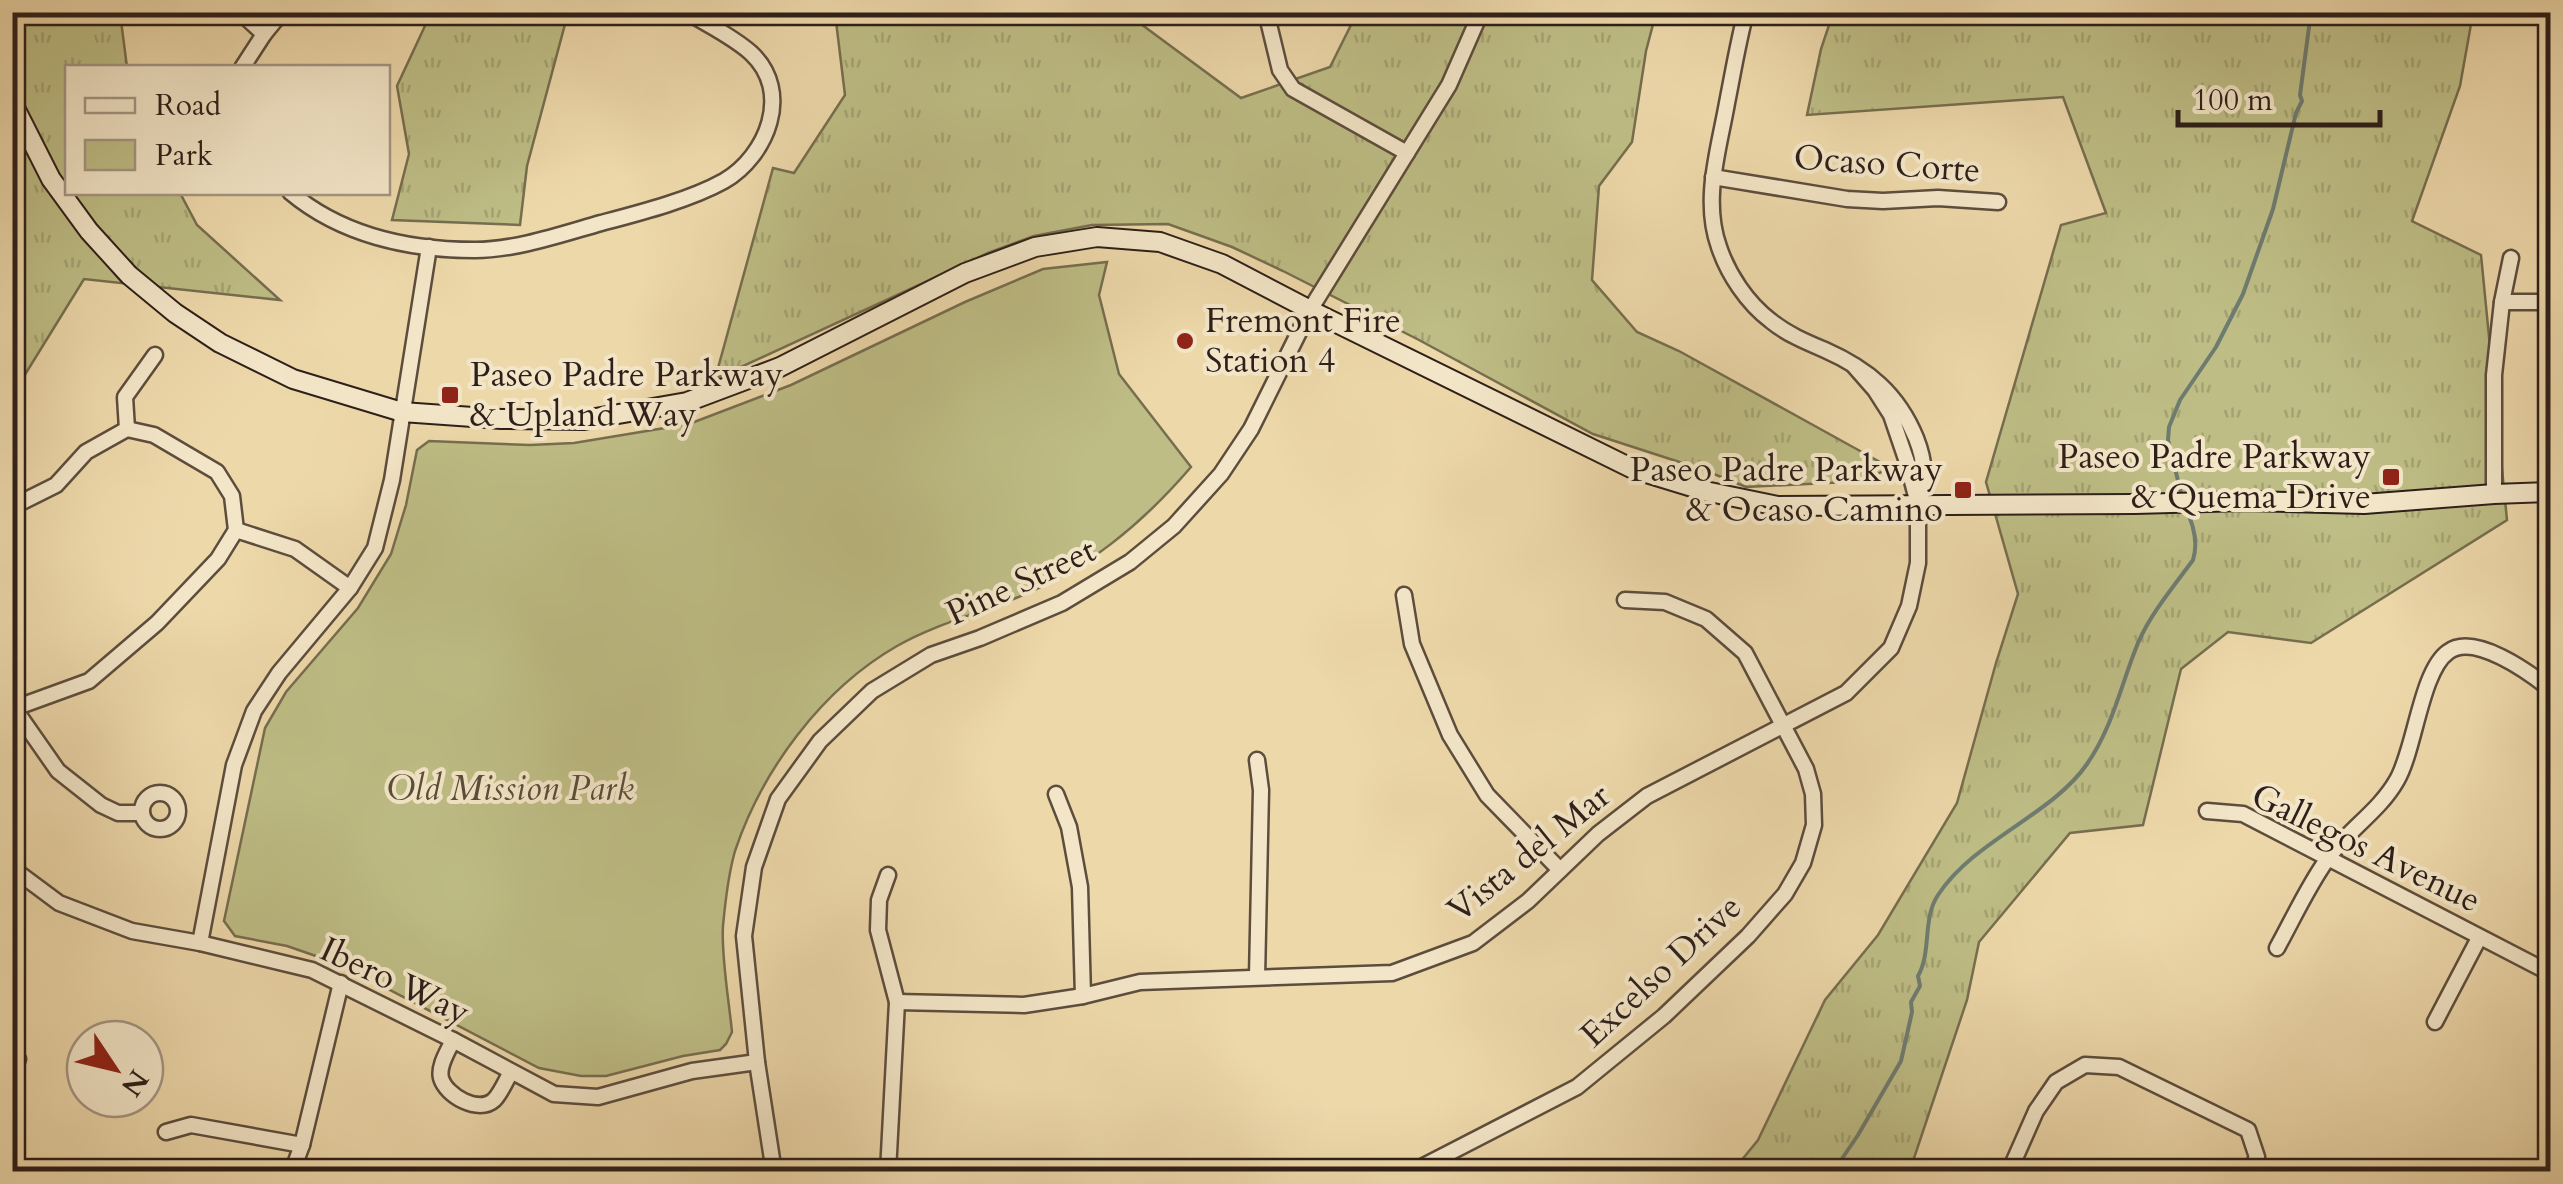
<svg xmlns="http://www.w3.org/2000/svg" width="2563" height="1184" font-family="Cardo,serif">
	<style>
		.grass { fill: url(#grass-tufts); stroke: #766e4f; stroke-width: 2.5 }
		.park { fill: #bebd85; stroke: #766e4f; stroke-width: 2.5 }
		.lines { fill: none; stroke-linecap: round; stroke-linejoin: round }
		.stream { stroke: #6e7c70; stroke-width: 4 }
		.minor-casing { stroke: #5d4d3d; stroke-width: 19 }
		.secondary-casing { stroke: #2d1f19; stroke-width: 22 }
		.minor { stroke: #f3e6c8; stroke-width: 14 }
		.secondary { stroke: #f3e6c8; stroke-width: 18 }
		.poi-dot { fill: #8f2418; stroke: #f3e6c8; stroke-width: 4 }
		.labels { text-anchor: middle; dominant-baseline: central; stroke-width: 8; stroke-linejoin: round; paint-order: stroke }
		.street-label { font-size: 35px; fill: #2d1f19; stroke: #f3e6c8 }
		.poi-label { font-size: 35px; fill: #2d1f19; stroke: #f3e6c8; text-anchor: start }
		.park-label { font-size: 35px; font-style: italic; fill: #584e39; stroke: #f3e6c8 }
	</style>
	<defs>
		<pattern id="grass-tufts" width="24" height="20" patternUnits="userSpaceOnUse" patternTransform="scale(2.5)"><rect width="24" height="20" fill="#bebd85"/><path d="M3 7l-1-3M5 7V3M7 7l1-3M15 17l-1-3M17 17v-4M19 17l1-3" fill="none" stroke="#a4a272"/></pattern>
	</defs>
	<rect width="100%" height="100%" fill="#edd8aa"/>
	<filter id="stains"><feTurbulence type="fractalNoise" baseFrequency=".002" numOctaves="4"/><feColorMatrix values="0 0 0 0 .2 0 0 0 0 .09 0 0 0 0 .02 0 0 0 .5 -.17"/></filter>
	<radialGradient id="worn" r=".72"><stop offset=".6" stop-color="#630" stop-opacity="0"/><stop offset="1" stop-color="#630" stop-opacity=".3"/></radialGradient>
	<g class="grass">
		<polygon points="13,13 120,13 127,67 68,68 68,192 180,193 197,225 280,300 84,279 13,394"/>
		<polygon points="431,13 568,13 527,166 520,225 392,220 409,154 397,86"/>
		<polygon points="835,13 1126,13 1241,98 1330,67 1357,13 1656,13 1646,51 1632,142 1599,186 1592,280 1637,332 1679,351 1889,467 1867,481 1746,487 1704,470 1593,434 1419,340 1283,271 1232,247 1168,224 1092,225 1034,236 988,253 715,379 773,168 794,173 845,95"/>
		<polygon points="1833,13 2473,13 2460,86 2412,221 2481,255 2507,520 2311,643 2228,632 2181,669 2143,825 2070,833 1979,942 1967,1000 1913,1161 1912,1171 1732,1172 1758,1140 1825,1000 1878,935 1957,803 1996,663 2018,594 1986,482 2061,225 2106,213 2063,97 1807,115 1821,49"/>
	</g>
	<path class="park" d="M 1107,262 L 1099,295 L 1119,374 L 1191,467 C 1142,524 1087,570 1016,598 C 976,614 934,625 897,646 C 822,689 762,770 735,851 C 729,872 725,904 723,926 C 721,956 729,1001 732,1032 L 726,1044 L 720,1050 L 683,1056 L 606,1076 L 581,1076 L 539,1068 L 342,965 L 287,946 L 235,936 L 224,921 L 265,728 L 286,692 L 358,608 L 391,554 L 406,505 L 417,450 L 429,441 L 530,445 L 574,443 L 689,424 L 791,385 L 965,302 L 1043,269 Z"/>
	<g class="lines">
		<g class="stream">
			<polyline points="2182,497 2168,440 2169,427 2180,400 2216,347 2243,294 2273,209 2296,113 2302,101 2300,95 2311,12"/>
			<path d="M 1833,1172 L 1858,1135 L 1901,1061 L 1912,1012 L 1911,1002 L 1920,986 L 1918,976 C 1932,951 1922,919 1938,895 C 1974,840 2052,815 2087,764 C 2113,727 2121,684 2138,643 C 2151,613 2174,586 2193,560 C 2199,541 2193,523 2185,507"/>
		</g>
		<defs>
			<g id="minor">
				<polyline points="240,12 264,34"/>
				<polyline points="1266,12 1280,70 1293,89 1407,153"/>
				<path d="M 1746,12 C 1738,42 1733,73 1727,103 C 1719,149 1702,200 1719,247 C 1728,274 1747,303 1771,321 C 1787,334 1806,342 1825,350 C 1868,369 1898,394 1916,438 C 1925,461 1927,481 1918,504"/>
				<polyline points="640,16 656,12"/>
				<polyline points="242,68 264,34 282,12"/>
				<polyline points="1713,177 1847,199 1883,201 1938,198 1998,202"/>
				<path d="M 290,192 C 341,235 409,250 475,250 C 516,250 562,234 601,223 C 639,213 690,200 724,181 C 767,156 793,92 751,53 C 732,36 708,25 687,12"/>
				<polyline points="2502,302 2550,302"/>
				<polyline points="127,429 125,397 155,355"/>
				<polyline points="2494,494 2494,375 2502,302 2511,258"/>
				<polyline points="12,507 56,485 86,452 127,429 154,435 217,472 232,496 236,530 218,559 157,623 89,681 12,709"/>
				<polyline points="236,530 295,549 350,588"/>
				<polyline points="1404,595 1412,644 1450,735 1487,795 1560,870"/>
				<polyline points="14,708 58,771 101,805 118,813 142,813"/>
				<polyline points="1257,760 1261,790 1257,977"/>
				<circle cx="160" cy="811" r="18"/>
				<polyline points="1056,794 1069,827 1080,887 1083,996"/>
				<polyline points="2207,811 2243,814 2550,973"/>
				<polyline points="12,868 59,903 132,931 200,943 312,970 453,1040 554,1094 598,1097 692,1071 757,1062"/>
				<polyline points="200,943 234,765 254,711 279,673 350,588 375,548 392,480 429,247"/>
				<path d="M 2277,948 C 2293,919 2307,888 2326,861 C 2346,831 2379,812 2397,780 C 2415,749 2421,671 2448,652 C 2474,632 2530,673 2550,689"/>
				<polyline points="897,1002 1024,1005 1083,996 1140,982 1392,973 1473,943 1528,901 1598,834 1647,796 1846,693 1891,648 1909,606 1918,563 1918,504 1907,462 1891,415 1875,390 1854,366"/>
				<polyline points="2435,1022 2479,938"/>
				<path d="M 453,1040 C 448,1051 438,1066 441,1078 C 446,1096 479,1114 494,1100 C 501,1093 506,1080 511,1072"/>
				<polyline points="12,1072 18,1059"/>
				<polyline points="166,1132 191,1125 302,1145"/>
				<polyline points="292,1172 302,1145 341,983"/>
				<polyline points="774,1172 757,1062 744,936 754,867 778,799 820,741 872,691 931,655 980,638 1062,603 1130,562 1174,526 1221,474 1251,429 1310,310 1449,85 1481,12"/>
				<polyline points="888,1172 897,1002 878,930 879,900 888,875"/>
				<polyline points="1412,1172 1577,1087 1664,1016 1748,936 1785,894 1803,863 1814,825 1813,794 1806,769 1745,653 1706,619 1665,602 1625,600"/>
				<polyline points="2009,1172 2036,1111 2056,1082 2085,1065 2119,1067 2248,1130 2257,1157 2250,1172"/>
			</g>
			<polyline id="secondary" points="12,102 51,179 89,231 129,275 175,313 220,343 293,379 402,412 501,419 584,420 687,402 780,367 965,273 1035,247 1097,237 1160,242 1222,264 1310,310 1633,469 1705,491 1778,506 2135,504 2244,501 2364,504 2494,494 2550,492"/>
		</defs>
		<use href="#minor" class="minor-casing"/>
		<use href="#secondary" class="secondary-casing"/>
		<use href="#minor" class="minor"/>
		<use href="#secondary" class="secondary"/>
	</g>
	<g class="poi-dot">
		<circle cx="1185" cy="341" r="10"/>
		<rect x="440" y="385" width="20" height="20" rx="5"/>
		<rect x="2381" y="467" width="20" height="20" rx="5"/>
		<rect x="1953" y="480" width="20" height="20" rx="5"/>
	</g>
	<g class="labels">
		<g class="street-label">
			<text transform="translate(1887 164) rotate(4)">Ocaso Corte</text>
			<text transform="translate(1021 582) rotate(-25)">Pine Street</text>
			<text transform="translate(2366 848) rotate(26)">Gallegos Avenue</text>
			<text transform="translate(1529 853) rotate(-39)">Vista del Mar</text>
			<text transform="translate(1661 971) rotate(-43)">Excelso Drive</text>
			<text transform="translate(395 981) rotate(25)">Ibero Way</text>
		</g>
		<g class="poi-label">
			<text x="1205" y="321">Fremont Fire<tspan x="1205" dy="40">Station 4</tspan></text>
			<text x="470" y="375">Paseo Padre Parkway<tspan x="470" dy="40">&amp; Upland Way</tspan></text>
			<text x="2371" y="457" text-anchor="end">Paseo Padre Parkway<tspan x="2371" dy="40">&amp; Quema Drive</tspan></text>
			<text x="1943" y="470" text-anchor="end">Paseo Padre Parkway<tspan x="1943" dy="40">&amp; Ocaso Camino</tspan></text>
		</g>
		<g class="park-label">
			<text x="510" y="789">Old Mission Park</text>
		</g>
	</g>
	<rect width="2563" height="1184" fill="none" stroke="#edd8aa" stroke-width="50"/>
	<rect x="15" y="15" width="2533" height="1154" fill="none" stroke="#2d1f19" stroke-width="5"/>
	<rect x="25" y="25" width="2513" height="1134" fill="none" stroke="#2d1f19" stroke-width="2.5"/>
	<rect x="65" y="65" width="325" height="130" fill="#f3e6c8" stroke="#a49682" stroke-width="2.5"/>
	<rect x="85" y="98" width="50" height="15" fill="#f3e6c8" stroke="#a49682" stroke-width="2.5"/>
	<text x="155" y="115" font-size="30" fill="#2d1f19">Road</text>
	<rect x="85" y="140" width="50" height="30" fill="#bebd85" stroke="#a49682" stroke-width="2.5"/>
	<text x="155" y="165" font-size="30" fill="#2d1f19">Park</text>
	<g transform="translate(115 1069) rotate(125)"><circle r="48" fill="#f3e6c8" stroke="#a49682" stroke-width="2.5"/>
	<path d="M0-8L18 38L0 25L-18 38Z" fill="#8f2418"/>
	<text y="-15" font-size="28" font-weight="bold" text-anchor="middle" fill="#2d1f19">N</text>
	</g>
	<path d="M2178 110v15h202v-15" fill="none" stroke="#2d1f19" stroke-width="5"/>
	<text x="2193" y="110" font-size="30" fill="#2d1f19" stroke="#f3e6c8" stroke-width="8" paint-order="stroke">100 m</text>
	<rect width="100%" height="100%" filter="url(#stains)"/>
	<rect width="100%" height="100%" fill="url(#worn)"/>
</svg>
